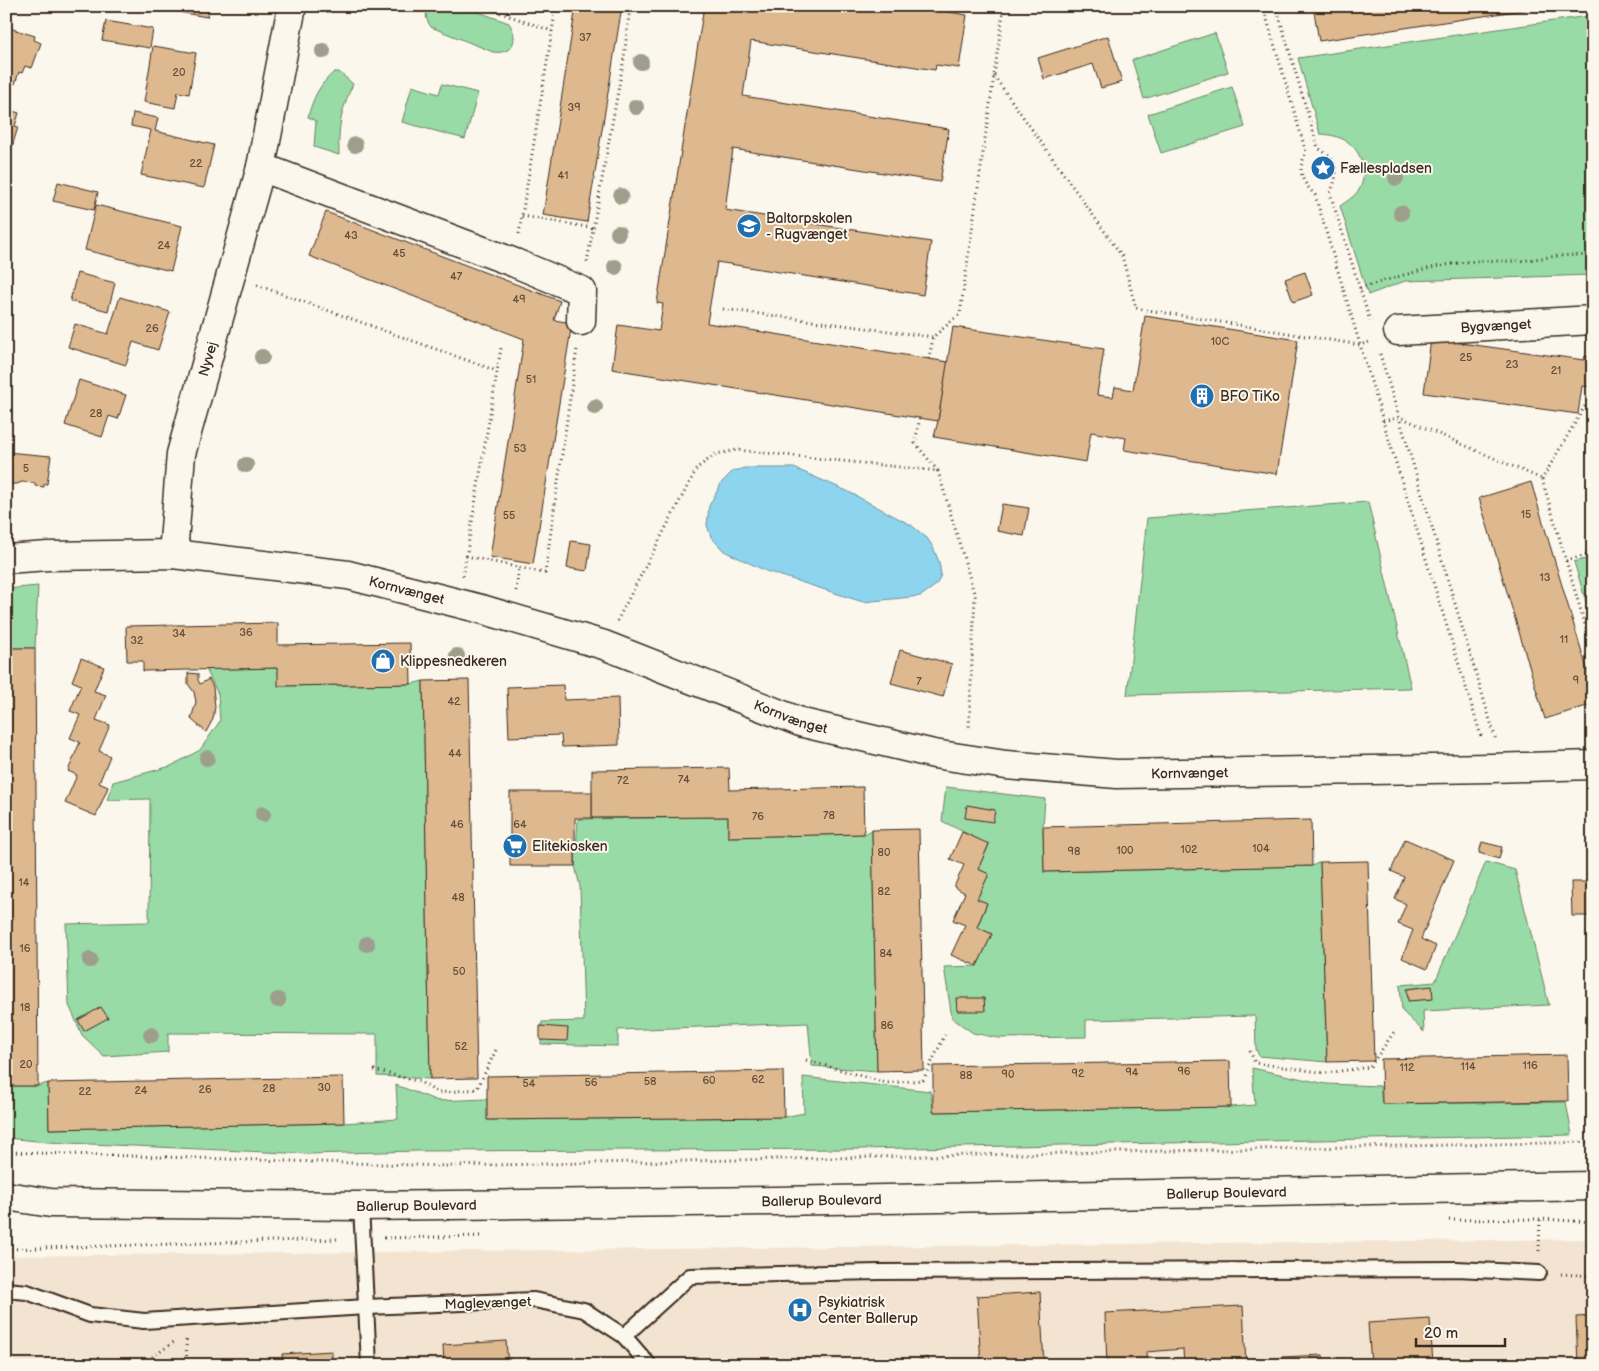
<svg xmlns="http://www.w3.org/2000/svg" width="1599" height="1371" font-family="'Balsamiq Sans',sans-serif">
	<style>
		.built { fill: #f2e4d0 }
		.green { fill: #98dba7; stroke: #6a8262 }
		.water { fill: #8dd5ef; stroke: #6c919b }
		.building { fill: #deb98f; stroke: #3b2a1e }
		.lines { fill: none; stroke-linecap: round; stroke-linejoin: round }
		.lane-casing { stroke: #3b2a1e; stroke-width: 18 }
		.street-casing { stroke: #3b2a1e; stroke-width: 31 }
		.secondary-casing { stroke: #3b2a1e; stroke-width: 31 }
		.path { stroke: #3b2a1e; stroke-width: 3; stroke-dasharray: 1 4; stroke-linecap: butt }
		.lane { stroke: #fbf7ec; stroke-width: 14 }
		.street { stroke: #fbf7ec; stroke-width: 28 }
		.secondary { stroke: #fbf7ec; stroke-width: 28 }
		.tree { fill: #9e9e8d }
		.labels { text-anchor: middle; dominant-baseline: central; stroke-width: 4; stroke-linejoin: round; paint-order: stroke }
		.number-label { font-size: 11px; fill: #644e3a }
		.poi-label { font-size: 14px; fill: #3b2a1e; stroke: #fbf7ec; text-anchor: start }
		.street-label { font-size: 14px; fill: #3b2a1e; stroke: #fbf7ec }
	</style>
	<rect width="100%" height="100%" fill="#fbf7ec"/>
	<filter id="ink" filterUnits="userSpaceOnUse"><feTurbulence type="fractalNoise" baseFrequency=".02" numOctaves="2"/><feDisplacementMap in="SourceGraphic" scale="10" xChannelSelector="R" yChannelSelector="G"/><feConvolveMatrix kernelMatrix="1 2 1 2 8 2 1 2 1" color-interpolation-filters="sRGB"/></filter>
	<g filter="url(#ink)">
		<polygon class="built" points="1593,1239 1593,1365 6,1365 6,1256"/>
		<g class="green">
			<path d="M 430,6 L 462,6 L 509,23 C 519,38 514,55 493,52 L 431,27 C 427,21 423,13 430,6 Z"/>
			<path d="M 1588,16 L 1593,48 L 1593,275 L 1405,281 L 1368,295 L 1340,206 C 1347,201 1354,197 1359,190 C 1362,185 1364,177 1363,171 C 1361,146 1344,135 1320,134 L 1298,58 Z"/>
			<polygon points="1215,33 1228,72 1144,99 1132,60"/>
			<path d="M 334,72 L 339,72 L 353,84 C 341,110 338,126 339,155 L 314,147 L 316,121 L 308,117 C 313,98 319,85 334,72 Z"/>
			<polygon points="442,84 478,93 465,139 402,122 412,86 439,94"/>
			<polygon points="1232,87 1245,127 1161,153 1148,114"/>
			<polygon points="1368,502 1411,688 1127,695 1147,518"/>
			<polygon points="1593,557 1593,615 1590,615 1574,562"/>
			<polygon points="38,586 35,648 6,648 6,589"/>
			<polygon points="278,668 279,686 411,684 423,681 430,1079 377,1076 377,1034 168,1033 168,1052 104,1056 82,1035 69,1005 66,924 149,922 150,799 107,800 113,782 171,766 200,750 220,721 218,694 206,669"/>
			<polygon points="946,787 1045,799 1043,827 1044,872 1312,866 1320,862 1327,1062 1259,1056 1256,1049 1255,1016 1086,1020 1086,1037 998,1038 973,1033 952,1018 944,967 977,966 992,934 977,927 987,904 977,899 989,874 978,869 989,845 942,821"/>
			<polygon points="728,817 728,837 864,834 872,830 877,1071 812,1066 808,1023 618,1030 618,1046 541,1044 542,1022 584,1021 580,886 575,866 578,819"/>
			<polygon points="1486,862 1515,870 1549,1005 1423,1011 1424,1032 1402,1011 1400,985 1435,982"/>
			<polygon points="1252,1068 1326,1084 1380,1086 1382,1104 1566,1102 1572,1135 860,1149 418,1151 309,1154 47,1142 6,1138 6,1086 38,1086 48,1083 49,1129 344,1123 398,1119 396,1085 438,1101 487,1099 488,1120 784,1117 804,1113 803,1077 930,1091 934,1112 1231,1107 1255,1105"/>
		</g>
		<polygon class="water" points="744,468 794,468 847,491 911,525 927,538 933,547 939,562 941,574 939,580 936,585 921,596 863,602 766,571 724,551 711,537 707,525 709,506 722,482 732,472"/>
		<g class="building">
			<polygon points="179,6 209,6 207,17 178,12"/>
			<polygon points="576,6 622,6 587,222 543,215"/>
			<polygon points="704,6 912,6 967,15 959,68 936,65 935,70 751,41 743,96 949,129 940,182 733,149 725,210 931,242 923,295 717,262 707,323 948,362 938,421 612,369 618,325 659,331 663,304 657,303"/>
			<polygon points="1313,6 1549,6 1319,41"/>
			<polygon points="1552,6 1593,6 1553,12"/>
			<polygon points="106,21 153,29 150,48 102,40"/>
			<polygon points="6,27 35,36 34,40 41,43 32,68 25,66 22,73 19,72 15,84 6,81"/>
			<polygon points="1108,36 1122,82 1101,88 1093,64 1044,79 1038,58"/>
			<polygon points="153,46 196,53 189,94 178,92 175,108 144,102"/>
			<polygon points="6,109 19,113 15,126 18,127 6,167"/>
			<polygon points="133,113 158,118 155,131 214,145 204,188 141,175 151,130 131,126"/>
			<polygon points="58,182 98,192 94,210 53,201"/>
			<polygon points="96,205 182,226 171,271 85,250"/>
			<polygon points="326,212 560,301 554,320 572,323 533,564 490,557 524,339 309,256"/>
			<polygon points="1305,272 1313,295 1293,302 1285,279"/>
			<polygon points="77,273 115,283 108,311 70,301"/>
			<polygon points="120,297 170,312 158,350 133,342 126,365 68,347 75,324 108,334"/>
			<polygon points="1145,316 1298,340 1277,474 1124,450 1126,438 1091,432 1086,462 934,437 938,421 953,327 1104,349 1097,395 1113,397 1115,387 1133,390"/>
			<polygon points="1431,339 1584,360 1585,356 1593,357 1593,387 1582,386 1578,414 1424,393"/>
			<polygon points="79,380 126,395 118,419 109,416 102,437 65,425"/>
			<polygon points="6,452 51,456 47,484 44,484 44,487 35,486 35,483 22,482 17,484 11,484 6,480"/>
			<polygon points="1531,482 1593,689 1593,704 1545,719 1479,498"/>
			<polygon points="1002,504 1029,508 1024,536 997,531"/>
			<polygon points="571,541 591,544 587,571 567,568"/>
			<polygon points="278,623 278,645 410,643 411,684 278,686 278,668 143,671 143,661 127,661 126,626"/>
			<polygon points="6,648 35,648 38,1086 6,1086"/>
			<polygon points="900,650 952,664 943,697 891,683"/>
			<polygon points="81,658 104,667 94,691 106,695 96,720 110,725 99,751 110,756 99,783 108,787 96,816 65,803 77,775 68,771 80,742 70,738 80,715 70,711 81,685 72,681"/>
			<polygon points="188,673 198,674 198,680 200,684 209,679 213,687 215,707 213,719 206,732 191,719 196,702 194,692 188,684"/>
			<polygon points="469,680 477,1078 430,1079 423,681"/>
			<polygon points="563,685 564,700 618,698 619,745 562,747 561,735 509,737 507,687"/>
			<polygon points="729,768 730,790 863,787 864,834 728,837 728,817 592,818 592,770"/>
			<polygon points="510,792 592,792 592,818 575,818 575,866 510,866"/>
			<polygon points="967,805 995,810 993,822 965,818"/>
			<polygon points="1311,820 1312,866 1044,872 1043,827"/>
			<polygon points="919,829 924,1070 877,1071 872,830"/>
			<polygon points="962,832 989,844 978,869 989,874 977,899 987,903 977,927 992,934 977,966 951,955 965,925 953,920 965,893 954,887 964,865 950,859"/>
			<polygon points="1405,839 1454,860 1421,939 1436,946 1427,969 1402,958 1413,930 1398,924 1406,904 1395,899 1404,877 1391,871"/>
			<polygon points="1482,842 1502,847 1499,859 1479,853"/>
			<polygon points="1368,861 1374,1061 1327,1062 1320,862"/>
			<polygon points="1571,882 1593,882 1593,916 1572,916"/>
			<polygon points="1432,986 1433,999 1408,1001 1407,989"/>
			<polygon points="956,998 984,998 985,1011 957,1011"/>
			<polygon points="101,1007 108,1018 84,1031 78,1020"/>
			<polygon points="540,1026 568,1028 567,1041 540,1040"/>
			<polygon points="1567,1055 1568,1101 1382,1104 1381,1059"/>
			<polygon points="1230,1061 1231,1107 933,1112 933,1066"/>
			<polygon points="783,1071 784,1117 487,1120 487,1076"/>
			<polygon points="343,1077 344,1123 49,1129 48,1083"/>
			<polygon points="1040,1292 1044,1365 981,1365 977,1296"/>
			<polygon points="1243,1306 1246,1365 1184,1365 1183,1349 1146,1352 1147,1365 1107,1365 1105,1313"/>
			<polygon points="1593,1316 1593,1365 1578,1365 1576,1317"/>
			<polygon points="1430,1319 1433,1365 1371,1365 1368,1323"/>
			<polygon points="506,1341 508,1365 444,1365 443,1345"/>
			<polygon points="332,1351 332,1365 283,1365 282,1354"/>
			<polygon points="1323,1355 1324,1365 1283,1365 1282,1357"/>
			<polygon points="928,1357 930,1365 906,1365"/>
			<polygon points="176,1362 176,1365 129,1365"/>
		</g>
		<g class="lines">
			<defs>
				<g id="lane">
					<polyline points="361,1206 369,1365"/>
					<polyline points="6,1290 27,1292 90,1315 144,1321 366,1307 534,1300 584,1310 624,1336 649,1365"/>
					<polyline points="624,1336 690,1276 879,1272 1457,1269 1539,1273"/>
				</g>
				<g id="street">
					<polyline points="261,167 515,263 582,291 581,321"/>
					<path id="s1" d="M 1398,331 L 1593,320"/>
					<path id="s2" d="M 173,554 L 181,454 L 261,167 L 292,6"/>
					<path id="s3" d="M 6,559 L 48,556 L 173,554 L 348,575 L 481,609 L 604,645 L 803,723 L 934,754 L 1006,765 L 1117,774 L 1491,768 L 1593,765"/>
				</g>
				<g id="secondary">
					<path id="s4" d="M 6,1196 L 51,1203 L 361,1206 L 775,1201 L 1593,1186"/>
				</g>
			</defs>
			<use href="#lane" class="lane-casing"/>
			<use href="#street" class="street-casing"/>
			<use href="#secondary" class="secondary-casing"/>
			<g class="path">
				<polyline points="481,6 552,31"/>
				<path d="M 1263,6 L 1306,152 C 1297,172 1301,180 1315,195 L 1383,421 L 1482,739"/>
				<path d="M 1276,6 L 1318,148 C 1338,160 1340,172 1330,193 L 1370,321"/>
				<polyline points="994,76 1122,256 1136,308 1360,345 1372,341"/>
				<polyline points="522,216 593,228"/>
				<polyline points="519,234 556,7"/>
				<polyline points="587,262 624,58 630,6"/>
				<polyline points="257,285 497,371"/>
				<path d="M 1360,288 C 1398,277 1438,263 1479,261 C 1491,260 1504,262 1517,261 C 1542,259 1568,252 1593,257"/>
				<polyline points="723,309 933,337"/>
				<polyline points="1380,354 1496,740"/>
				<polyline points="929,359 933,337 960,314 1004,6"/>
				<polyline points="1590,387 1588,401 1542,479 1593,652"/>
				<polyline points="1383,421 1400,417 1542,479"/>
				<polyline points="938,471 975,596 969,729"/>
				<polyline points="466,556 545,573 577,349"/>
				<polyline points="1566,561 1593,553"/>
				<polyline points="463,576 501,348"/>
				<polyline points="516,591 519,567"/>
				<polyline points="617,621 697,468 716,454 737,450 938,471 915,443 920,417"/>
				<polyline points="1250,1051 1255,1063 1326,1073 1370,1067 1394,1032"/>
				<polyline points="806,1060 886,1083 923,1080 945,1035"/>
				<polyline points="374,1070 420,1082 438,1093 477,1089 496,1050"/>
				<polyline points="6,1152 446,1166 1593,1142"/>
				<polyline points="1449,1220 1540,1219 1593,1222"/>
				<polyline points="384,1238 483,1236"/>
				<polyline points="6,1249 340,1239"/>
				<polyline points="1539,1251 1540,1219"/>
				<polyline points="1561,1274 1593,1276"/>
				<polyline points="186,1340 187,1365"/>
				<polyline points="148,1360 174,1342"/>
			</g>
			<use href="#lane" class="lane"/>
			<use href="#street" class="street"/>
			<use href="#secondary" class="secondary"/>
		</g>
		<g class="tree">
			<circle cx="323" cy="51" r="8"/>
			<circle cx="641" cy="62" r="8"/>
			<circle cx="636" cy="107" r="8"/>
			<circle cx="355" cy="145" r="8"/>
			<circle cx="1396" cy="178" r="8"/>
			<circle cx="621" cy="196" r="8"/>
			<circle cx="1401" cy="213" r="8"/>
			<circle cx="618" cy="233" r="8"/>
			<circle cx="615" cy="267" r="8"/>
			<circle cx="262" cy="357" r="8"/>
			<circle cx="595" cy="407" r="8"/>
			<circle cx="246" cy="465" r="8"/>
			<circle cx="457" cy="656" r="8"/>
			<circle cx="207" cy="758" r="8"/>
			<circle cx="263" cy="814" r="8"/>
			<circle cx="367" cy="944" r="8"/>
			<circle cx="90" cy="960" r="8"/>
			<circle cx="278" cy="1000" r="8"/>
			<circle cx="151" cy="1035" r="8"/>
		</g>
	</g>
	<defs>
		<symbol id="sight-disc" viewBox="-11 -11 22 22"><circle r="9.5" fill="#1f6fb2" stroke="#fbf7ec"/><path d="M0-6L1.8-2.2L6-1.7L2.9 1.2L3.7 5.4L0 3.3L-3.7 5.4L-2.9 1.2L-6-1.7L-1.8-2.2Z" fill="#fff"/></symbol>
		<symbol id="school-disc" viewBox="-11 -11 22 22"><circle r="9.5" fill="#1f6fb2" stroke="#fbf7ec"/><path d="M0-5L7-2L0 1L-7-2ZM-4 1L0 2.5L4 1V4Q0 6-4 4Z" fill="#fff"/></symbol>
		<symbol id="building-disc" viewBox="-11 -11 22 22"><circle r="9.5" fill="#1f6fb2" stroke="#fbf7ec"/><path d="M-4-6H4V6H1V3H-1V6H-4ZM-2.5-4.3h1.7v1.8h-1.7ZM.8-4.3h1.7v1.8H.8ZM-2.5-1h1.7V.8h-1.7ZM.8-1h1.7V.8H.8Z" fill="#fff"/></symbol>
		<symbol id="shop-disc" viewBox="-11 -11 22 22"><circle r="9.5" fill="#1f6fb2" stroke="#fbf7ec"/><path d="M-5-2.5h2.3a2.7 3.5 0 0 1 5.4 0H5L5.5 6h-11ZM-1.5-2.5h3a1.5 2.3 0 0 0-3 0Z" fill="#fff"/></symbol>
		<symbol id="supermarket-disc" viewBox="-11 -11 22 22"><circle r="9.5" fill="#1f6fb2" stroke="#fbf7ec"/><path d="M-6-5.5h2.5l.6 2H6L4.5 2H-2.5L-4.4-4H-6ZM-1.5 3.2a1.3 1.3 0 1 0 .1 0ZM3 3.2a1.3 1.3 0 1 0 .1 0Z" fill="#fff"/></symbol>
		<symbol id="hospital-disc" viewBox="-11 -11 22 22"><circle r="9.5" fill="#1f6fb2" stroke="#fbf7ec"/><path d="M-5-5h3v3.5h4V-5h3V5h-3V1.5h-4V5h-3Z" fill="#fff"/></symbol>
	</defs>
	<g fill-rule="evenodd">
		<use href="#sight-disc" x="1309" y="154" width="28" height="28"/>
		<use href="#school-disc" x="735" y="212" width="28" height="28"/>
		<use href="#building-disc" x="1188" y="382" width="28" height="28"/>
		<use href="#shop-disc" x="369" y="647" width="28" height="28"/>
		<use href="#supermarket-disc" x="501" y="832" width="28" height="28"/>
		<use href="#hospital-disc" x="786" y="1296" width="28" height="28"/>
	</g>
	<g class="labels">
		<g class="number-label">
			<text x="585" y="37">37</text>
			<text x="179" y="72">20</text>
			<text x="574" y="107">39</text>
			<text x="196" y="163">22</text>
			<text x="563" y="175">41</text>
			<text x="351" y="235">43</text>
			<text x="164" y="245">24</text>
			<text x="399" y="253">45</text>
			<text x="456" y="276">47</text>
			<text x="519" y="299">49</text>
			<text x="152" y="328">26</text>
			<text x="1220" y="341">10C</text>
			<text x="1466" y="357">25</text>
			<text x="1512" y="364">23</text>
			<text x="1556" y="370">21</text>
			<text x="531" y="379">51</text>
			<text x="96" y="413">28</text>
			<text x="520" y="448">53</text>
			<text x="26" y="468">5</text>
			<text x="1526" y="514">15</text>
			<text x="509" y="515">55</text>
			<text x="1545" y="577">13</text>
			<text x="246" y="632">36</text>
			<text x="179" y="633">34</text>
			<text x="1564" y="639">11</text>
			<text x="137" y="640">32</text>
			<text x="1576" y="680">9</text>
			<text x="919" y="681">7</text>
			<text x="454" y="701">42</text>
			<text x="455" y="753">44</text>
			<text x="684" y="779">74</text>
			<text x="623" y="780">72</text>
			<text x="829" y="815">78</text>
			<text x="758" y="816">76</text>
			<text x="457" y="824">46</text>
			<text x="520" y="824">64</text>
			<text x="1261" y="848">104</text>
			<text x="1189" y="849">102</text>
			<text x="1125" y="850">100</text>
			<text x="1074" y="851">98</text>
			<text x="884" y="852">80</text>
			<text x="24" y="882">14</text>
			<text x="884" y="891">82</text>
			<text x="458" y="897">48</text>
			<text x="25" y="948">16</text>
			<text x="886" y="953">84</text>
			<text x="459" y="971">50</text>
			<text x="25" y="1007">18</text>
			<text x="887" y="1025">86</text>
			<text x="461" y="1046">52</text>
			<text x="26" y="1064">20</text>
			<text x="1530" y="1065">116</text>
			<text x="1468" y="1066">114</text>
			<text x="1407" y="1067">112</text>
			<text x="1184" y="1071">96</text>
			<text x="1132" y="1072">94</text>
			<text x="1078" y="1073">92</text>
			<text x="1008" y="1074">90</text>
			<text x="966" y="1075">88</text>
			<text x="758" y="1079">62</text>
			<text x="709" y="1080">60</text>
			<text x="650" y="1081">58</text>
			<text x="591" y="1082">56</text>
			<text x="529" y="1083">54</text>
			<text x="324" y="1087">30</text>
			<text x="269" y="1088">28</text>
			<text x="205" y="1089">26</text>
			<text x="141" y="1090">24</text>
			<text x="85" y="1091">22</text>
		</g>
		<g class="poi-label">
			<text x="1340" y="168">Fællespladsen</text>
			<text x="766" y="218">Baltorpskolen<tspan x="766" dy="16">- Rugvænget</tspan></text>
			<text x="1220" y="396">BFO TiKo</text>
			<text x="400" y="661">Klippesnedkeren</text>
			<text x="532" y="846">Elitekiosken</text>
			<text x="818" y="1302">Psykiatrisk<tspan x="818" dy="16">Center Ballerup</tspan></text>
		</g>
		<g class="street-label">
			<text stroke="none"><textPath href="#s1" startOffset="98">Bygvænget</textPath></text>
			<text stroke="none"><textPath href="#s2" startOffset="199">Nyvej</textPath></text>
			<text stroke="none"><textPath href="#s3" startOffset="404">Kornvænget</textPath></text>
			<text stroke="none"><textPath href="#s3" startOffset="809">Kornvænget</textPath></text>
			<text stroke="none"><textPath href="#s3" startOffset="1214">Kornvænget</textPath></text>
			<text stroke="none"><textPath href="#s4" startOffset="1221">Ballerup Boulevard</textPath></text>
			<text stroke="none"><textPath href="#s4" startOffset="816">Ballerup Boulevard</textPath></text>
			<text stroke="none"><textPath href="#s4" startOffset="411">Ballerup Boulevard</textPath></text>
			<text transform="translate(488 1303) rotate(-2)">Maglevænget</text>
		</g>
	</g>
	<rect width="1599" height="1371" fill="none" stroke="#fbf7ec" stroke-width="25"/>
	<rect x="12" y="12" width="1574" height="1346" fill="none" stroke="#3b2a1e" stroke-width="2" filter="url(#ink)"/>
	<path d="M1416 1338v8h89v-8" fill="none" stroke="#3b2a1e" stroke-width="2.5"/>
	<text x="1424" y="1338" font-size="15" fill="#3b2a1e" stroke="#fbf7ec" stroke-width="4" paint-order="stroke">20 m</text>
</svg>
